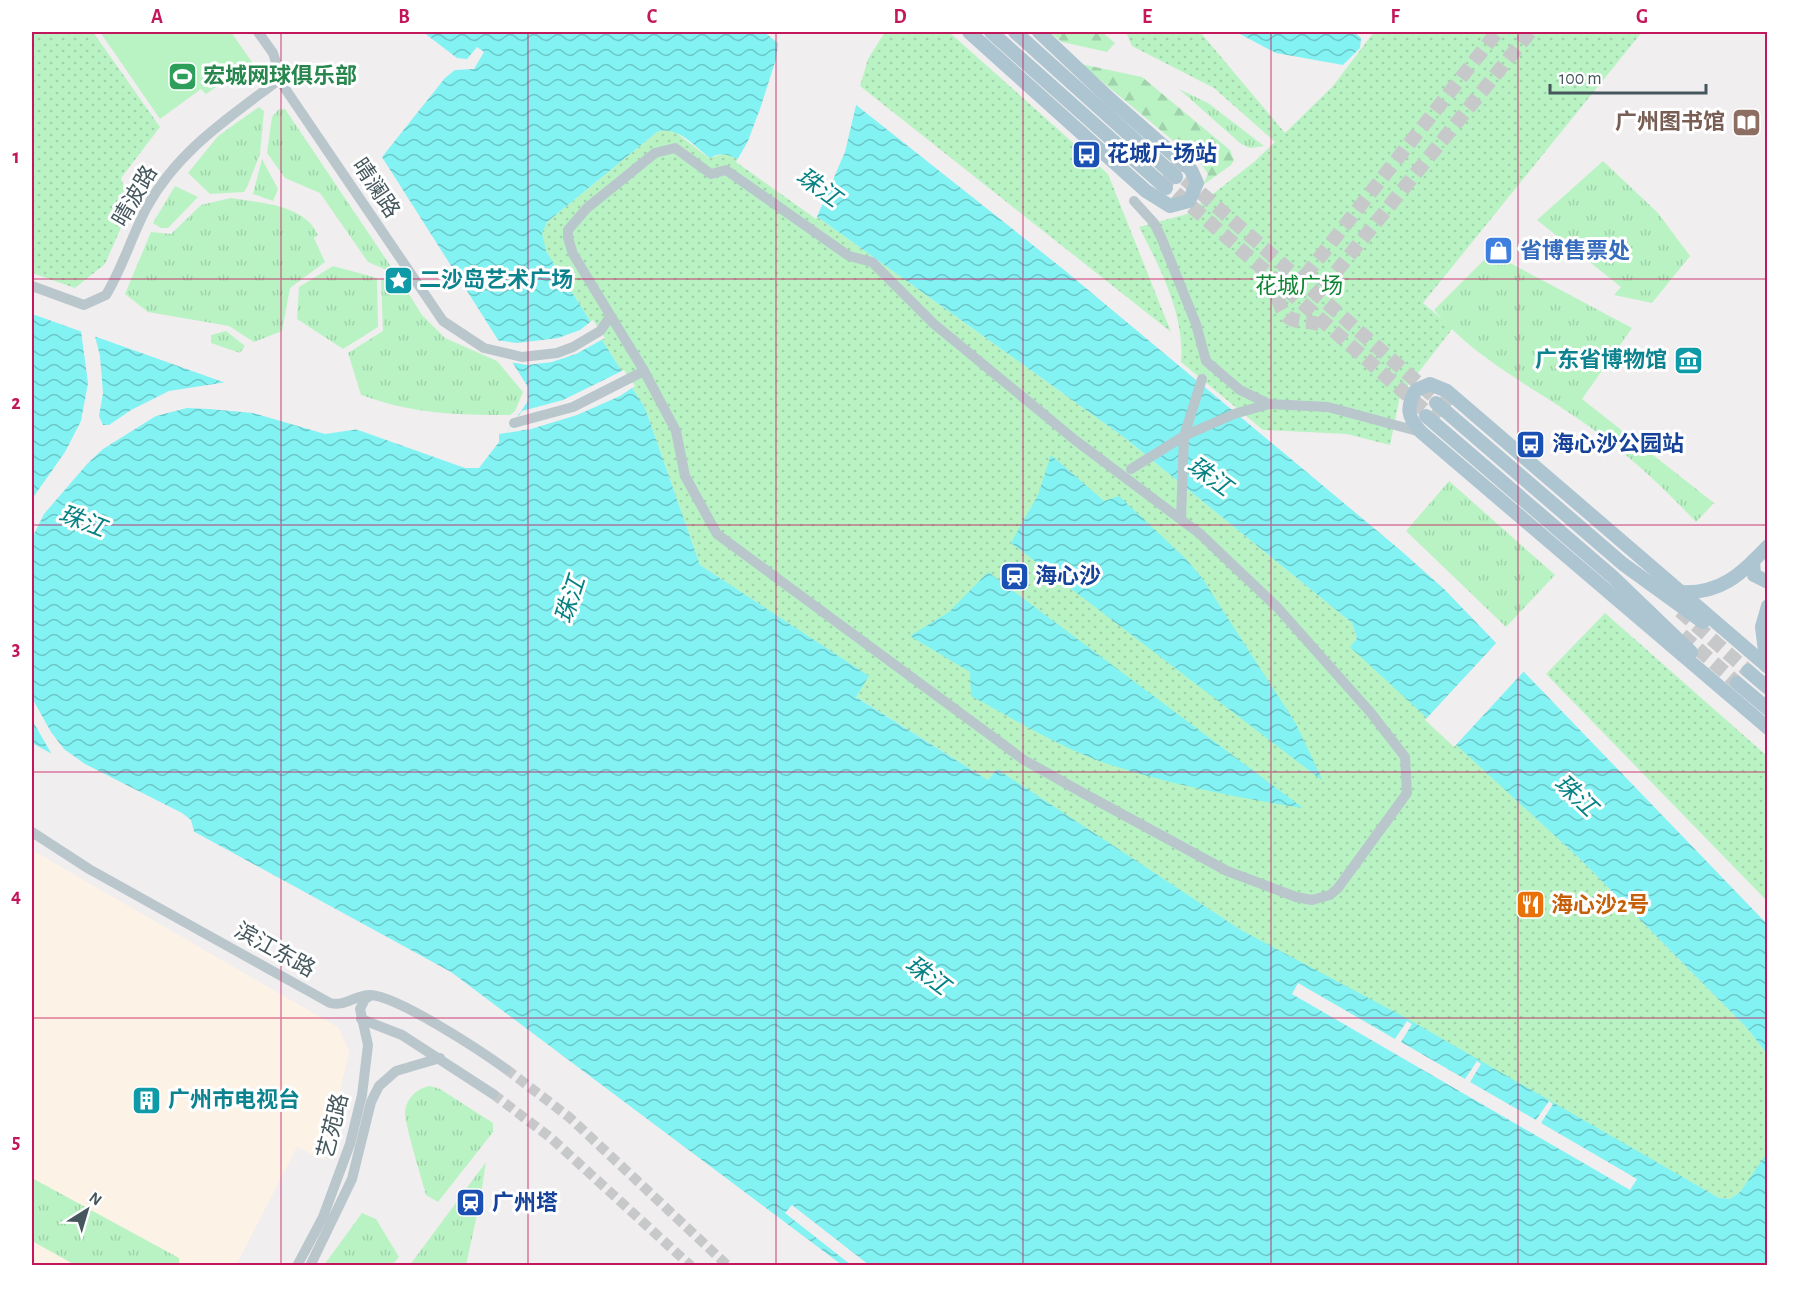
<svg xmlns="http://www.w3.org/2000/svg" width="1799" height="1297" font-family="'Alegreya Sans','Noto Sans SC',sans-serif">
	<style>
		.commercial { fill: #fdf2e6 }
		.grass { fill: url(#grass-tufts) }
		.forest { fill: url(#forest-firs) }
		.park { fill: url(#park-dots) }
		.pitch { fill: #b9f3c4 }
		.water { fill: url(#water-waves) }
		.pier { fill: #f1eeef }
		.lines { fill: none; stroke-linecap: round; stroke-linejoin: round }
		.minor-tunnel { stroke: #c6c8ca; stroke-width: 10; stroke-dasharray: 10 5; stroke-linecap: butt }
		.major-tunnel { stroke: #c6c8ca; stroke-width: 14; stroke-dasharray: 14 7; stroke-linecap: butt }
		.minor { stroke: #b9c7cd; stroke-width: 10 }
		.major { stroke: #acc5d0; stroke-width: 14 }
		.minor-bridge { stroke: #b9c7cd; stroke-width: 10 }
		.grid { fill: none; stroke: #c2185b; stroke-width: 1.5; stroke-opacity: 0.55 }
		.labels { text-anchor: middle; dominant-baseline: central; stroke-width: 6; stroke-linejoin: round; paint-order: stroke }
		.leisure-label { font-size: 22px; font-weight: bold; fill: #27864d; stroke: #fff; text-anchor: start }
		.education-label { font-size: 22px; font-weight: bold; fill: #785e54; stroke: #fff; text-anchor: end }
		.transit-label { font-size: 22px; font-weight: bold; fill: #164399; stroke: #fff; text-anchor: start }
		.street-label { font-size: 22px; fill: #45575d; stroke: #fff }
		.shop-label { font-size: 22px; font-weight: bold; fill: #366cbe; stroke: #fff; text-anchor: start }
		.culture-label { font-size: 22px; font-weight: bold; fill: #0d838f; stroke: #fff; text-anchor: start }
		.park-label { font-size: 22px; fill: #0f8533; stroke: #fff }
		.food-label { font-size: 22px; font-weight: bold; fill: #c56008; stroke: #fff; text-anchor: start }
		.water-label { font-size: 24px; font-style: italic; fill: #068284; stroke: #fff }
		.neatline { fill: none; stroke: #c2185b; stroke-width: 2 }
		.grid-label { font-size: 20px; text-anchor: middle; font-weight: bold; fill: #c2185b }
	</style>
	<defs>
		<pattern id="grass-tufts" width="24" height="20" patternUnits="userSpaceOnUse" patternTransform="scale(1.5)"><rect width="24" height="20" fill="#b9f3c4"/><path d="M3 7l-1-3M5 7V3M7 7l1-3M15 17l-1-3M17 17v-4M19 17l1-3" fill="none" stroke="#a0d2ab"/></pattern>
		<pattern id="forest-firs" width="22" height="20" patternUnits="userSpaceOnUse" patternTransform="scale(1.5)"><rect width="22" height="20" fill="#b9f3c4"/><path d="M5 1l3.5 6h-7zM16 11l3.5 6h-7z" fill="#a0d2ab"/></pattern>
		<pattern id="park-dots" width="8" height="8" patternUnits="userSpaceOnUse" patternTransform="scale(1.5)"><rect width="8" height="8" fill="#b9f3c4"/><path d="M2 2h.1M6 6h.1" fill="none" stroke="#a0d2ab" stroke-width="1.8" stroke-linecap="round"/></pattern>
		<pattern id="water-waves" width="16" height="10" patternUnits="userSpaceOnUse" patternTransform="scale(1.5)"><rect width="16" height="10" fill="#82f2f3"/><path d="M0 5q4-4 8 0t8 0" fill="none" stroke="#6cc7c8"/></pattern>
	</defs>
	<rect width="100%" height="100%" fill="#f1eeef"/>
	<polygon class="commercial" points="32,850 339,1028 349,1052 324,1160 297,1147 236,1265 32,1265"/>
	<g class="grass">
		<polygon points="1179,89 1208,103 1264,146 1250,148 1241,144"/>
		<polygon points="259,107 264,111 260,154 247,187 244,192 210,194 188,173 218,136"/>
		<polygon points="279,109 285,109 396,274 368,262 320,193 285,178 267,153 272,117"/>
		<polygon points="262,159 278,189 273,201 253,194"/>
		<polygon points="1603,161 1658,213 1690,256 1652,303 1614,295 1621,287 1537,220"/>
		<polygon points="175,186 198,197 168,228 161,228 153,223"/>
		<path d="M 231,198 C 260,203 305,204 318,235 L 314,238 L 325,262 L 290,288 L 282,331 L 254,342 L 229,326 L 148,312 L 125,294 L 151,232 L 171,234 L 201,205 Z"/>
		<path d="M 1491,253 L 1632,328 L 1582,399 L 1714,503 L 1696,522 C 1666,490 1634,460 1598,433 C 1544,392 1478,363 1434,310 Z"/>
		<polygon points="333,266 377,278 378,327 343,349 297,319 299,287"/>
		<path d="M 381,279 L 402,283 L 422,315 L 445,338 L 497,361 L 523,392 L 515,411 L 510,415 C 455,415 414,414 361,395 L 348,353 L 383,331 Z"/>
		<polygon points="226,331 245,346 240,353 211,343 211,335"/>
		<polygon points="1449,481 1555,575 1506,627 1406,531"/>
		<path d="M 430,1086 L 440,1089 L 493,1123 L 493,1132 L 438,1202 L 426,1195 C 422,1179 404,1123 405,1111 C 407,1097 418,1088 430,1086 Z"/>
		<polygon points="486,1162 480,1201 466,1265 410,1265"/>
		<polygon points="32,1178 179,1258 179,1265 75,1265 32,1241"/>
		<polygon points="362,1213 376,1219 399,1257 392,1265 324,1265"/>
	</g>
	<g class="forest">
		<polygon points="1049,32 1102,32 1115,43 1107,52 1062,42"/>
		<polygon points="1081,64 1142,77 1230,150 1234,160 1231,165 1203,185 1208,174 1201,164"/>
	</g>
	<g class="park">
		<polygon points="32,32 93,32 160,127 121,178 125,191 134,198 105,264 75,288 32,273"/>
		<polygon points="885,32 949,32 1108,174 1171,332 860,86 868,59"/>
		<path d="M 1126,32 L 1200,32 L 1285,133 L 1333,86 L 1374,32 L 1642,32 L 1423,303 L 1453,328 L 1400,396 L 1390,445 L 1347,434 L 1263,430 L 1181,362 C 1185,315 1160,268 1139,227 L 1187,214 L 1254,162 L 1275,142 L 1214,88 L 1132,46 Z"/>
		<polygon points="666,129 674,131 709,158 726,153 737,159 1125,438 1352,623 1357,638 1351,646 1579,858 1747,1028 1767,1054 1768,1153 1740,1192 1730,1199 1719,1198 1241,930 997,770 988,780 855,696 868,676 700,565 645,408 546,251 541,234 547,222 657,132"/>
		<polygon points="1605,613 1767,756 1767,901 1546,674"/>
	</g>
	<polygon class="pitch" points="100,32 231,32 252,62 206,94 201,89 160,119"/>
	<g class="water">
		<path d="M 423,32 L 764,32 L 1063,269 L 1399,549 L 1444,589 L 1767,924 L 1767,1054 L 1747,1028 L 1579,858 L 1350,647 L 1357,638 L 1352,623 L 1125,438 L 737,159 C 727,154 720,152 710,158 C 694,146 677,125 657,132 L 547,222 L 542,234 L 546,251 L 645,408 L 700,565 L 869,676 L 856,697 L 988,780 L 997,769 L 1241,930 L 1406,1018 L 1719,1198 L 1730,1199 L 1740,1192 L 1767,1153 L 1767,1265 L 842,1265 L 451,972 L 32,743 L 32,314 L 465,468 L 479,468 L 499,442 L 499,434 L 506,433 L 528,401 L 528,387 L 382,157 L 445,78 L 455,70 L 474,69 L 484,52 L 477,47 L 467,59 L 457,58 Z"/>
		<polygon points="1236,32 1354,32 1361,38 1360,48 1343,65 1276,53"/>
		<polygon points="1051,455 1104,501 1119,496 1186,559 1202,578 1296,724 1323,781 1011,543 1038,495"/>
		<path d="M 988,572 L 1303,808 C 1238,798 1173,785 1111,765 C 1062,749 1016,720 971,696 L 970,672 L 910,636 L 949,612 Z"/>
	</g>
	<g class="pier">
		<polygon points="779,39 857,101 845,152 816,219 736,162 748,141 761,106 776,59"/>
		<polygon points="593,320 605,338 576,354 552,362 527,365 509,362 495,340 517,343 558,338 580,330"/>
		<polygon points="81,331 95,336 100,356 103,393 99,416 103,425 109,425 131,410 169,391 227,382 359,429 325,434 253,413 209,409 187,408 156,416 103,449 88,463 44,514 32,538 32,499 65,452 81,421 88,383"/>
		<polygon points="624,370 635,386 620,396 577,415 531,429 506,433 522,411 563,400"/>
		<polygon points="1498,641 1526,669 1454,747 1425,720"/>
		<polygon points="32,698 51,732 64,749 85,764 182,813 191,820 195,835 54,758 32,720"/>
		<polygon points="1298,983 1395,1039 1407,1021 1412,1024 1401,1042 1465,1079 1477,1061 1481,1064 1470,1082 1536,1120 1549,1101 1553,1104 1541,1123 1637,1179 1630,1190 1292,994"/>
		<polygon points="792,1205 869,1265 851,1265 785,1213"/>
	</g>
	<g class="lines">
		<g class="minor-tunnel">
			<polyline points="506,1069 569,1117 728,1266"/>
			<polyline points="493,1094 551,1138 691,1266"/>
		</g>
		<g class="major-tunnel">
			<polyline points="1169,165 1448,409"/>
			<polyline points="1160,179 1437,421"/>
			<polyline points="1305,276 1497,32"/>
			<path d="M 1269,278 C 1279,289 1276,307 1288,317 C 1299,325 1313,319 1324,327"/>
			<polyline points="1323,288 1530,32"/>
			<polyline points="1680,611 1748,671"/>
			<polyline points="1682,635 1737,683"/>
		</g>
		<g class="minor">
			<polyline points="258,32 273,53 284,87 443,321 484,348 522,357 557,353 573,347 600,331 610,317"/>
			<polygon points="675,148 711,174 726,170 849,256 872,262 934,324 1075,440 1199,533 1277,607 1371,713 1405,757 1407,793 1338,888 1330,895 1312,900 1296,897 1227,871 1083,793 1024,760 717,534 685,476 676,431 643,369 573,254 568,238 568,230 587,208 655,153"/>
			<polyline points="1134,201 1154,223 1161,237 1196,324 1206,361 1240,390 1269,404 1328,407 1421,432"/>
			<path d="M 32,286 L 84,305 L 106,295 C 123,267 132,235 147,207 C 178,150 230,117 280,79"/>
			<polyline points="514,423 573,407 644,371"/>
			<polyline points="1181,518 1184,436 1234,414 1269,404"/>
			<path d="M 32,832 L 89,869 L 330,1003 C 346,1007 356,994 371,995 C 399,997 481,1051 506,1069"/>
			<polyline points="361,1019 402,1035 493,1094"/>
			<polyline points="297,1266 323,1217 350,1144 362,1095 368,1045 360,1009 365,999 370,996"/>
			<polyline points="310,1266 352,1179 371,1102 379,1086 396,1071 440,1058"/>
		</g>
		<g class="major">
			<polyline points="969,32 1146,191 1170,206 1189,201 1197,183 1191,170 1111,100 1039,32"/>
			<polyline points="991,32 1166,188"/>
			<polyline points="1015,32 1176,177"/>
			<polyline points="1436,403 1623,564 1703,622"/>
			<polyline points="1426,416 1613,577 1691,652"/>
			<polyline points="1753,561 1754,575 1768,582"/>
			<path d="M 1678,592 C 1720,595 1740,575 1768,546"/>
			<polyline points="1767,666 1762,627 1768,606"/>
			<path d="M 1768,667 L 1447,391 L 1430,384 L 1416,390 C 1406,407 1407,417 1421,432 L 1768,728"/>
			<polyline points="1748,671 1768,688"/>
			<polyline points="1737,683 1768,709"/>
		</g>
		<polyline class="minor-bridge" points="1131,469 1184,436 1202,379"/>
	</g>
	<path class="grid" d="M 281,32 L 281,1266M 528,32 L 528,1266M 776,32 L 776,1266M 1023,32 L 1023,1266M 1271,32 L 1271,1266M 1518,32 L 1518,1266M 32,279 L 1768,279M 32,525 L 1768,525M 32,772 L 1768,772M 32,1018 L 1768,1018"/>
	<defs>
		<symbol id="stadium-square" viewBox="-11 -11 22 22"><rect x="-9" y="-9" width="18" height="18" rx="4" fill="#2e9e5b" stroke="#fff"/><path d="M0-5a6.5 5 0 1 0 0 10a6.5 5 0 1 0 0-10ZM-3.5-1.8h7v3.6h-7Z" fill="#fff"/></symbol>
		<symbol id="library-square" viewBox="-11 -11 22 22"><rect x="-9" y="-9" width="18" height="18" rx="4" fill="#8d6e63" stroke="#fff"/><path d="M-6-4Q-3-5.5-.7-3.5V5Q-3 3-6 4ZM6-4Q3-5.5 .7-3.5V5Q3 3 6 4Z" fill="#fff"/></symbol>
		<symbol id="bus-square" viewBox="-11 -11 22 22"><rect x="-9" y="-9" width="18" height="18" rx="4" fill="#1a4fb4" stroke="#fff"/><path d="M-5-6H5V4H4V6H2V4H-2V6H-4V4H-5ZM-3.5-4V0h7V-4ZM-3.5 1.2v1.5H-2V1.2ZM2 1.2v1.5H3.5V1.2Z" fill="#fff"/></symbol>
		<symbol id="shop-square" viewBox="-11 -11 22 22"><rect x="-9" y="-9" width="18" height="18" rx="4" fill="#3f7fe0" stroke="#fff"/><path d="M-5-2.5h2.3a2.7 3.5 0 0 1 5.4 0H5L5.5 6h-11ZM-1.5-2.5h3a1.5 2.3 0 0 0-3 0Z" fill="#fff"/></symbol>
		<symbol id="sight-square" viewBox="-11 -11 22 22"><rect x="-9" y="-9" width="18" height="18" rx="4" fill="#0f9aa8" stroke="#fff"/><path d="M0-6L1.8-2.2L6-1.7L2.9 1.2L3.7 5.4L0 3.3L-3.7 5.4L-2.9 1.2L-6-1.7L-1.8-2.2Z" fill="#fff"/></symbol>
		<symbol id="museum-square" viewBox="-11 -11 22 22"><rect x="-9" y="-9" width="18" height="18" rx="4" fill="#0f9aa8" stroke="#fff"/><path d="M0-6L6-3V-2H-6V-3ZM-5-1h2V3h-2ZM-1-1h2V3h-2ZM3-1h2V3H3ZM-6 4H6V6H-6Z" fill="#fff"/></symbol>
		<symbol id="station-square" viewBox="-11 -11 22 22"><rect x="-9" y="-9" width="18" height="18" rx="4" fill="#1a4fb4" stroke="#fff"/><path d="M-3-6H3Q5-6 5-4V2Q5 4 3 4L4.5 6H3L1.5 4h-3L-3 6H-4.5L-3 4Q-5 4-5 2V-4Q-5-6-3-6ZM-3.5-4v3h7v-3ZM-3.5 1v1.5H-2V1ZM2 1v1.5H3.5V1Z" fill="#fff"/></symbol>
		<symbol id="restaurant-square" viewBox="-11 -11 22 22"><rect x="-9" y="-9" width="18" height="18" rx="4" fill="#e8710a" stroke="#fff"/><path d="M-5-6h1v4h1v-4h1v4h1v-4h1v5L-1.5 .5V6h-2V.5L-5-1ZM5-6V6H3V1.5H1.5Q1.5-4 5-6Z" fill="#fff"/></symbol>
		<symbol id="building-square" viewBox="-11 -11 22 22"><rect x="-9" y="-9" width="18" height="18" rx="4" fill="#0f9aa8" stroke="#fff"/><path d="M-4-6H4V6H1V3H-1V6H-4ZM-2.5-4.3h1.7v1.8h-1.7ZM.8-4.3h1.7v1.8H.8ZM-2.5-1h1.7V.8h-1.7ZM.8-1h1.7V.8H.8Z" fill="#fff"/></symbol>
	</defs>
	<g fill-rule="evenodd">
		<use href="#stadium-square" x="166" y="60" width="33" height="33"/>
		<use href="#library-square" x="1730" y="106" width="33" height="33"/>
		<use href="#bus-square" x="1070" y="138" width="33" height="33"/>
		<use href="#shop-square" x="1482" y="234" width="33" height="33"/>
		<use href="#sight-square" x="382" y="264" width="33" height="33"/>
		<use href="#museum-square" x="1672" y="344" width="33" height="33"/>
		<use href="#bus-square" x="1514" y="428" width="33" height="33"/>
		<use href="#station-square" x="998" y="560" width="33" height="33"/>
		<use href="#restaurant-square" x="1514" y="888" width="33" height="33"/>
		<use href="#building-square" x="130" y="1084" width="33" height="33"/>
		<use href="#station-square" x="454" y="1186" width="33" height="33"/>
	</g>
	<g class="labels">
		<g class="leisure-label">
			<text x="203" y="76">宏城网球俱乐部</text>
		</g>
		<g class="education-label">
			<text x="1725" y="122">广州图书馆</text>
		</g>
		<g class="transit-label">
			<text x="1107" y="154">花城广场站</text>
			<text x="1552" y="444">海心沙公园站</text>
			<text x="1035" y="576">海心沙</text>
			<text x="492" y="1203">广州塔</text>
		</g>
		<g class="street-label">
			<text transform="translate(376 188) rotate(56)">晴澜路</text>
			<text transform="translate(135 196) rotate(-60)">晴波路</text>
			<text transform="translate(275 950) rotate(29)">滨江东路</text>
			<text transform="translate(333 1126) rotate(-76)">艺苑路</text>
		</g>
		<g class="shop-label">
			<text x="1520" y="251">省博售票处</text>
		</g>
		<g class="culture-label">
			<text x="419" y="280">二沙岛艺术广场</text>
			<text x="1667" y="360" text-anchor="end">广东省博物馆</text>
			<text x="168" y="1100">广州市电视台</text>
		</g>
		<g class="park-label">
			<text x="1299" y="286">花城广场</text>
		</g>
		<g class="food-label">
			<text x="1551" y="905">海心沙2号</text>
		</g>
		<g class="water-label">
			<text transform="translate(818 188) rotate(36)">珠江</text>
			<text transform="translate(1209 477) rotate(36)">珠江</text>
			<text transform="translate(82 522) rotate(21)">珠江</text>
			<text transform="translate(571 600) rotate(-72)">珠江</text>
			<text transform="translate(1575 796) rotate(43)">珠江</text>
			<text transform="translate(927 976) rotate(37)">珠江</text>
		</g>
	</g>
	<rect width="1799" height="1297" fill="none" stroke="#ffffff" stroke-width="66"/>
	<g transform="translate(87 1210) rotate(37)" stroke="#ffffff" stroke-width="4.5" paint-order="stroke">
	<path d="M0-4.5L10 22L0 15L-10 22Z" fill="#45575d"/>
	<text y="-9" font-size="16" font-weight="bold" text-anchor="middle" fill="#45575d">N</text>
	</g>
	<path d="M1550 84v9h156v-9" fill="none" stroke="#45575d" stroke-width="3"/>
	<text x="1559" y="84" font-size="18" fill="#45575d" stroke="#ffffff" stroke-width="4.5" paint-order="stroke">100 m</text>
	<rect x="33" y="33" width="1733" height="1231" class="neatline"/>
	<g class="grid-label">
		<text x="157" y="23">A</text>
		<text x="404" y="23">B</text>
		<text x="652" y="23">C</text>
		<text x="900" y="23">D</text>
		<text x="1147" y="23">E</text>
		<text x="1395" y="23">F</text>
		<text x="1642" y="23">G</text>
		<text x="16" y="163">1</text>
		<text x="16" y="409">2</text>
		<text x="16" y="655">3</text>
		<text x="16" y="902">4</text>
		<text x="16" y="1148">5</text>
	</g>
</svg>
